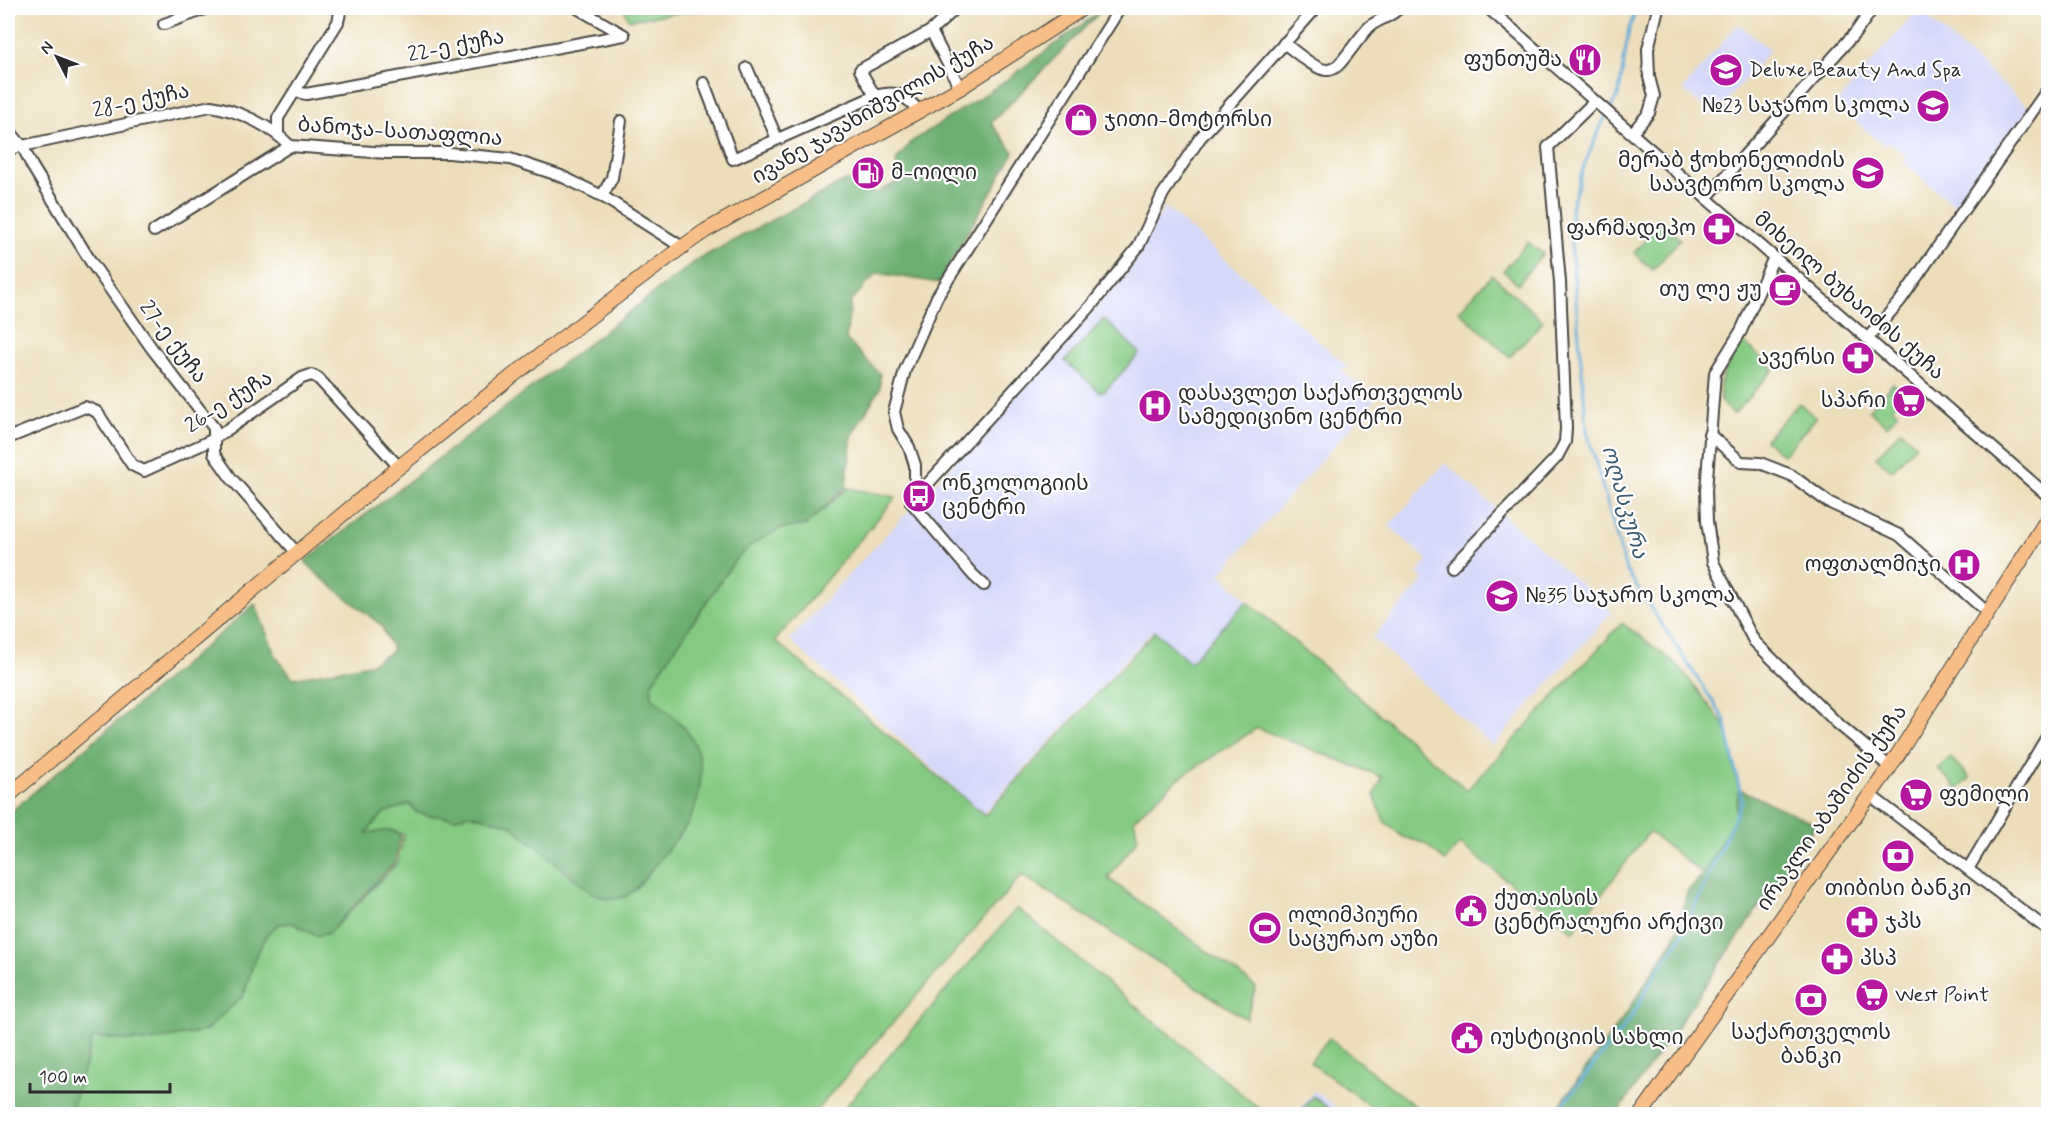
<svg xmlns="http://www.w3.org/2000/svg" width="2056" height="1122" font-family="Mynerve,'Noto Sans Georgian',sans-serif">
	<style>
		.built { fill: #d5d8f9 }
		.green { fill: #85c983; stroke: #587a57; stroke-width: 1.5 }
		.forest { fill: #6cad71; stroke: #4c6c4e; stroke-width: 1.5 }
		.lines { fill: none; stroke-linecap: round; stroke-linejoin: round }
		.stream { stroke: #5da9d6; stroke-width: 3 }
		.minor-casing { stroke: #484641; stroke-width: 14 }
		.major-casing { stroke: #484641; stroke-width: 16 }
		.minor { stroke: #fff; stroke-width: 10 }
		.major { stroke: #f7be88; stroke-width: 14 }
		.labels { text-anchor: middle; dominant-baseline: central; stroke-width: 4.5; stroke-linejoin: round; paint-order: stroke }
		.street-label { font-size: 21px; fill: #2b2b2b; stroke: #fff }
		.poi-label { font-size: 21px; fill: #2b2b2b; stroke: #fff; text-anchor: start }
		.water-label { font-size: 22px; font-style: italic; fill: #3f5d6f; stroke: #fff }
	</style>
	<rect width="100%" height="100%" fill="#fff"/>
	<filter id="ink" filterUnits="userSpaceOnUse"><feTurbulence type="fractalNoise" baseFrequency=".0167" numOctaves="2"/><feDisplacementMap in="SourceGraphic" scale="12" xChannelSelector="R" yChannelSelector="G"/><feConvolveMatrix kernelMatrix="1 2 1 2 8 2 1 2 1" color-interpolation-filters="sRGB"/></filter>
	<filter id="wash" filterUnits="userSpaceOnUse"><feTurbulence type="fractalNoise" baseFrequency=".008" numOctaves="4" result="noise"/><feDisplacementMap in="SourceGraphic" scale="24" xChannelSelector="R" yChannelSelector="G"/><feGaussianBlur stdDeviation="1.35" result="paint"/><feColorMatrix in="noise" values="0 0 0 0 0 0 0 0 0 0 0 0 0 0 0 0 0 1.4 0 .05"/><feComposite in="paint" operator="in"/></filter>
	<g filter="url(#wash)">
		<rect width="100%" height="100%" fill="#ecdebb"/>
		<g class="built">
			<polygon points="1918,9 2030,109 1955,206 1903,162 1907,157 1888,141 1884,146 1836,104"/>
			<polygon points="1738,24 1770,50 1714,116 1683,89"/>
			<polygon points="1165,207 1347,366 1342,371 1375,400 1220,574 1248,601 1191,664 1153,630 983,814 790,640 840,584 971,445 1126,274"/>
			<polygon points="1445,463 1612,612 1493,746 1372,638 1424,580 1417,573 1428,560 1389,526"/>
			<polygon points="1314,1091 1344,1114 1296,1114"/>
		</g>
		<g class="green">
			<polygon points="623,8 714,8 629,20"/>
			<polygon points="1661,222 1680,239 1653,270 1634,253"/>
			<polygon points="1528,242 1543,254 1518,284 1503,271"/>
			<polygon points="1492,275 1543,321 1510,357 1459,311"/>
			<polygon points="1104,319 1140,353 1105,391 1100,392 1065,361"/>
			<polygon points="1740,339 1774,369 1734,414 1720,401 1720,383"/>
			<polygon points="1893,383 1904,394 1892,407 1898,413 1887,426 1869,410"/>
			<polygon points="1799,403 1816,418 1783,455 1765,440"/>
			<polygon points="1901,430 1916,445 1892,471 1876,457"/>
			<polygon points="848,488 896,497 775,641 985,815 1155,631 1190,662 1247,601 1467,790 1622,623 1678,665 1726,727 1739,789 1735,818 1703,874 1649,832 1573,932 1460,844 1445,861 1424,843 1403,837 1384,821 1374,795 1382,777 1257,728 1179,778 1134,819 1138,839 1108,878 1256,987 1246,1019 1022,875 813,1114 70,1114 93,1037 145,1042 205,1031 245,992 255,957 270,930 280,924 293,923 316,936 329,933 397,863 404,835 391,830 365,834 384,813 410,804 416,812 428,815 456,818 469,814 509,824 625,897 635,890 687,825 689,734 652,697 651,684 735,560 755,542 779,529 806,525"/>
			<polygon points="1950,757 1970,778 1958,790 1938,769"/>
			<polygon points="1017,908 1260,1109 1256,1114 839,1114"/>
			<polygon points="1329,1038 1425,1114 1381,1114 1310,1062"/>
			<polygon points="1313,1096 1336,1114 1299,1114"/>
		</g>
		<g class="forest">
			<path d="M 1103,9 L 991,123 L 1014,152 L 939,283 L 877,273 L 851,301 L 846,339 L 880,374 L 880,388 L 852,435 L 846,487 L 806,525 L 779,529 L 755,542 L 735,560 L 651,684 L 652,697 C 663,708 681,722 689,734 C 708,763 702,797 687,825 L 635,890 C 619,903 606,901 589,891 L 509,824 L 469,814 L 456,818 L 428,815 L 416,812 L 410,804 L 384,813 L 366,833 L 391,830 L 401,836 L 395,862 L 329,933 L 316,936 L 293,923 L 279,924 L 268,933 L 255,957 L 243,996 L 205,1031 L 145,1042 L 93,1037 L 70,1114 L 8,1114 L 8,814 L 255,604 L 277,658 L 293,678 L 370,664 L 393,651 L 381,625 L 320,577 L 305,561 L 697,260 L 847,180 L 875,194 L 899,181 L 896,161 L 911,142 L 1001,84 Z"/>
			<polygon points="1739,789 1816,824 1617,1114 1553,1114 1625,1015 1676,936 1687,892 1703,874 1735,818"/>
		</g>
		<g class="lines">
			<g class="stream">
				<polyline points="1610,109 1619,93 1629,29 1637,8"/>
				<polyline points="1557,1114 1573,1091 1631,1018 1656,973 1681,937 1742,801 1725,720 1626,570 1587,431 1571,243 1571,208 1585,163 1606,115"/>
			</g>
		</g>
	</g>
	<g filter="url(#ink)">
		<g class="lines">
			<defs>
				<g id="minor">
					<polyline points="577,8 624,35"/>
					<polyline points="1488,8 2048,496"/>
					<polyline points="164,24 208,8"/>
					<polyline points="931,31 956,8"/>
					<path d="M 1284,43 C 1339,87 1329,74 1368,28 C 1377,19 1390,18 1399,8"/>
					<polyline points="747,68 777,139"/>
					<path d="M 704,83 L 733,159 L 875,96 C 897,90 904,94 919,111"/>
					<polyline points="296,92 306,94 624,35"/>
					<polyline points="875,96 860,70 931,31 960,88"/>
					<polyline points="8,132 12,134 23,147 32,166 91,262 153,350 214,428 214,454 231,478 296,552"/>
					<polyline points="1632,133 1649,113 1654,96 1649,77 1648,49 1658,8"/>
					<polyline points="278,134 278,118 338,22 341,8"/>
					<path d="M 8,149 L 211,106 C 238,110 271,126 290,146 L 387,153 L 449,153 L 510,159 L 561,176 L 602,196 L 682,247"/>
					<polyline points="602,196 612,178 621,121"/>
					<polyline points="1706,198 1856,32 1873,8"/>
					<polyline points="154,231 290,146"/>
					<polyline points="1774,257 1741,331 1715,373 1706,491 1707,521 1713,562 1754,641 1837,723 1890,767"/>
					<polyline points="1868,338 1900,301 2048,89"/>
					<polyline points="1709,434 1741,462 1760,463 1791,475 1828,502 1899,535 1988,613"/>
					<polyline points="8,438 85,407 97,412 132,465 144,471 214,439 302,378 311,375 318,378 399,467"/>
					<polyline points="912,498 915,486 915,465 909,447 898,429 894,412 905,370 937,297 1120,8"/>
					<polyline points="911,502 1090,307 1138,247 1163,194 1200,138 1316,8"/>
					<polyline points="911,502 973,575 984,585"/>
					<polyline points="1452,567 1557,457 1565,442 1566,428 1560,282 1548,147 1595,101"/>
					<polyline points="1870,795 2048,930"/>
					<polyline points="1968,869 2048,735"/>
				</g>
				<g id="major">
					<polyline points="8,796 399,467 515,374 682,247 705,231 960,88 1083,8"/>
					<polyline points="1641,1114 1890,767 2048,518"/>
				</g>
			</defs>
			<use href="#minor" class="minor-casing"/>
			<use href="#major" class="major-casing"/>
			<use href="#minor" class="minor"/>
			<use href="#major" class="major"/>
		</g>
	</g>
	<defs>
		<symbol id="restaurant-disc" viewBox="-11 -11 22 22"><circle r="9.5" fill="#b5179e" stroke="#fff"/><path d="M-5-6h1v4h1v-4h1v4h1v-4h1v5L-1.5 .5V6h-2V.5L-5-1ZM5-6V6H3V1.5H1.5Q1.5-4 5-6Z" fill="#fff"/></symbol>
		<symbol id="school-disc" viewBox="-11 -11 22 22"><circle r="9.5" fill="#b5179e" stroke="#fff"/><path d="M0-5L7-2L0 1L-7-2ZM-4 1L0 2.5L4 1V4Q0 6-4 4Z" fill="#fff"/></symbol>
		<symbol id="shop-disc" viewBox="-11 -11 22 22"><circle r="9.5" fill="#b5179e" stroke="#fff"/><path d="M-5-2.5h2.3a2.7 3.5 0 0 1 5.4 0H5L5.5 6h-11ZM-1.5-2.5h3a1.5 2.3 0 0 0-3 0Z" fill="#fff"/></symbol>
		<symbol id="fuel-disc" viewBox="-11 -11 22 22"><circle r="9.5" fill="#b5179e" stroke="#fff"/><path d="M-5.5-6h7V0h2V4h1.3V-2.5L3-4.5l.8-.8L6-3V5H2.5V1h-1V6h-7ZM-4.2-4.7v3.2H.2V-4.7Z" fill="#fff"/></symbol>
		<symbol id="pharmacy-disc" viewBox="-11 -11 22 22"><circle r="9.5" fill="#b5179e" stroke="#fff"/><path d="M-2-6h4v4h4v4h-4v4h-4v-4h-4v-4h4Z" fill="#fff"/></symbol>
		<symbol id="cafe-disc" viewBox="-11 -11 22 22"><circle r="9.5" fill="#b5179e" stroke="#fff"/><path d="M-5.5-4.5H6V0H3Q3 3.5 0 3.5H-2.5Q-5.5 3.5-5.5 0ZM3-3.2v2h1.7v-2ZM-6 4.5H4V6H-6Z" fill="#fff"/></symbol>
		<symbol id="supermarket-disc" viewBox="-11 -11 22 22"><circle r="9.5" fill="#b5179e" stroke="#fff"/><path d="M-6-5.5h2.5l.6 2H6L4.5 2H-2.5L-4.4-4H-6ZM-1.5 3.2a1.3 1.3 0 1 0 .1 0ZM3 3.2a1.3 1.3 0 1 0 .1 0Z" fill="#fff"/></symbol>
		<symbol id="hospital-disc" viewBox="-11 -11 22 22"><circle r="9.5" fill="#b5179e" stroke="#fff"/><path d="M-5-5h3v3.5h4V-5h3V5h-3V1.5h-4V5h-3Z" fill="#fff"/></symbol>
		<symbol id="bus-disc" viewBox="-11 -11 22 22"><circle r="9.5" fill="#b5179e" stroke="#fff"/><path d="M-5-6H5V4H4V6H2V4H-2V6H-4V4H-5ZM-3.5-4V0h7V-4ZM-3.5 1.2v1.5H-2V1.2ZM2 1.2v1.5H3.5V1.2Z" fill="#fff"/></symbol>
		<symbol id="bank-disc" viewBox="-11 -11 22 22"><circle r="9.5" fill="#b5179e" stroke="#fff"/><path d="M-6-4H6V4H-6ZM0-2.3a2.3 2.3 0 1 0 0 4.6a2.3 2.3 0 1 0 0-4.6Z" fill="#fff"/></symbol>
		<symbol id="civic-disc" viewBox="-11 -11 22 22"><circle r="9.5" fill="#b5179e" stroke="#fff"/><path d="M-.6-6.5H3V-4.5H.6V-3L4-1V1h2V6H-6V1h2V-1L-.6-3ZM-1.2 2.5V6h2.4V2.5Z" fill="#fff"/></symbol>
		<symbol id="stadium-disc" viewBox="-11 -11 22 22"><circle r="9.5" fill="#b5179e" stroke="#fff"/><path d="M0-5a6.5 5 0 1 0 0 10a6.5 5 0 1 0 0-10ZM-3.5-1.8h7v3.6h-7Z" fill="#fff"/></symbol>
	</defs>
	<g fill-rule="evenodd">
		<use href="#restaurant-disc" x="1566" y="41" width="38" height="38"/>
		<use href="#school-disc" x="1707" y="51" width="38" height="38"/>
		<use href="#school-disc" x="1914" y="87" width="38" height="38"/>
		<use href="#shop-disc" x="1062" y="101" width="38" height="38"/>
		<use href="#fuel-disc" x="849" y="154" width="38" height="38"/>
		<use href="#school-disc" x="1849" y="154" width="38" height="38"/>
		<use href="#pharmacy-disc" x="1700" y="210" width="38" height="38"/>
		<use href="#cafe-disc" x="1766" y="271" width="38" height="38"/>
		<use href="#pharmacy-disc" x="1839" y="339" width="38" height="38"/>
		<use href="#supermarket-disc" x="1890" y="382" width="38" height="38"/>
		<use href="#hospital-disc" x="1136" y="387" width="38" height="38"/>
		<use href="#bus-disc" x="900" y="477" width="38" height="38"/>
		<use href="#hospital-disc" x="1945" y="546" width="38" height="38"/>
		<use href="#school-disc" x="1483" y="577" width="38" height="38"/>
		<use href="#supermarket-disc" x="1897" y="776" width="38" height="38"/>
		<use href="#bank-disc" x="1879" y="837" width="38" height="38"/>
		<use href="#civic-disc" x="1452" y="892" width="38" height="38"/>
		<use href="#pharmacy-disc" x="1843" y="903" width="38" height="38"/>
		<use href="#stadium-disc" x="1246" y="909" width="38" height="38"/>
		<use href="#pharmacy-disc" x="1818" y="940" width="38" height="38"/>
		<use href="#supermarket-disc" x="1853" y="976" width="38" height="38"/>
		<use href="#bank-disc" x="1792" y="981" width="38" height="38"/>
		<use href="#civic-disc" x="1448" y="1019" width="38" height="38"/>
	</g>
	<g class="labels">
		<g class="street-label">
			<text transform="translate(456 46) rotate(-11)">22-ე ქუჩა</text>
			<text transform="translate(141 101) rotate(-12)">28-ე ქუჩა</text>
			<text transform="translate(873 110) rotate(-30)">ივანე ჯავახიშვილის ქუჩა</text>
			<text transform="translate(400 132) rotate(4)">ბანოჯა-სათაფლია</text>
			<text transform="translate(1849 296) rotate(41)">მიხეილ ბუხაიძის ქუჩა</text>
			<text transform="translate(173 342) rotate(53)">27-ე ქუჩა</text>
			<text transform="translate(229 402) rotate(-32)">26-ე ქუჩა</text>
			<text transform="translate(1832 808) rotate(-55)">ირაკლი აბაშიძის ქუჩა</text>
		</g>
		<g class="poi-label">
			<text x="1562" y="60" text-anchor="end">ფუნთუშა</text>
			<text x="1749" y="70">Deluxe Beauty And Spa</text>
			<text x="1910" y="106" text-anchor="end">№23 საჯარო სკოლა</text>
			<text x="1104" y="120">ჯითი-მოტორსი</text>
			<text x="1845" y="161" text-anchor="end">მერაბ ჭოხონელიძის<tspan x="1845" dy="24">საავტორო სკოლა</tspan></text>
			<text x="891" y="173">მ-ოილი</text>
			<text x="1696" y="229" text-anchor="end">ფარმადეპო</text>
			<text x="1762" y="290" text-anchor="end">თუ ლე ჟუ</text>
			<text x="1835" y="358" text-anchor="end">ავერსი</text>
			<text x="1178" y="394">დასავლეთ საქართველოს<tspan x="1178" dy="24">სამედიცინო ცენტრი</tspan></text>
			<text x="1886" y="401" text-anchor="end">სპარი</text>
			<text x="942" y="484">ონკოლოგიის<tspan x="942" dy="24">ცენტრი</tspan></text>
			<text x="1941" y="565" text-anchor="end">ოფთალმიჯი</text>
			<text x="1525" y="596">№35 საჯარო სკოლა</text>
			<text x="1939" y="795">ფემილი</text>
			<text x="1898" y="889" text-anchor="middle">თიბისი ბანკი</text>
			<text x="1494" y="899">ქუთაისის<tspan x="1494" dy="24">ცენტრალური არქივი</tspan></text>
			<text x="1288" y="916">ოლიმპიური<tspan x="1288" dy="24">საცურაო აუზი</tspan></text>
			<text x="1885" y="922">ჯპს</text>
			<text x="1860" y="959">პსპ</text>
			<text x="1895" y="995">West Point</text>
			<text x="1811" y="1033" text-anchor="middle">საქართველოს<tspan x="1811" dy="24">ბანკი</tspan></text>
			<text x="1490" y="1038">იუსტიციის სახლი</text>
		</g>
		<g class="water-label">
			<text transform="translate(1624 502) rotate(74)">ოღასკურა</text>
		</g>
	</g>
	<rect width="2056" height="1122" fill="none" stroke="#fff" stroke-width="30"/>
	<g transform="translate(57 57) rotate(312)" stroke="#ffffff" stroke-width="4.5" paint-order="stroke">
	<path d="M0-4.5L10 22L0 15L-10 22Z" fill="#2b2b2b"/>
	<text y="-9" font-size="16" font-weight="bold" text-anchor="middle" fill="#2b2b2b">N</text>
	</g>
	<path d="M30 1083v9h140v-9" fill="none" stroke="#2b2b2b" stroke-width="3"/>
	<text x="39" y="1083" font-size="18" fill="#2b2b2b" stroke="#ffffff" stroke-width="4.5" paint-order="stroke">100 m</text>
</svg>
